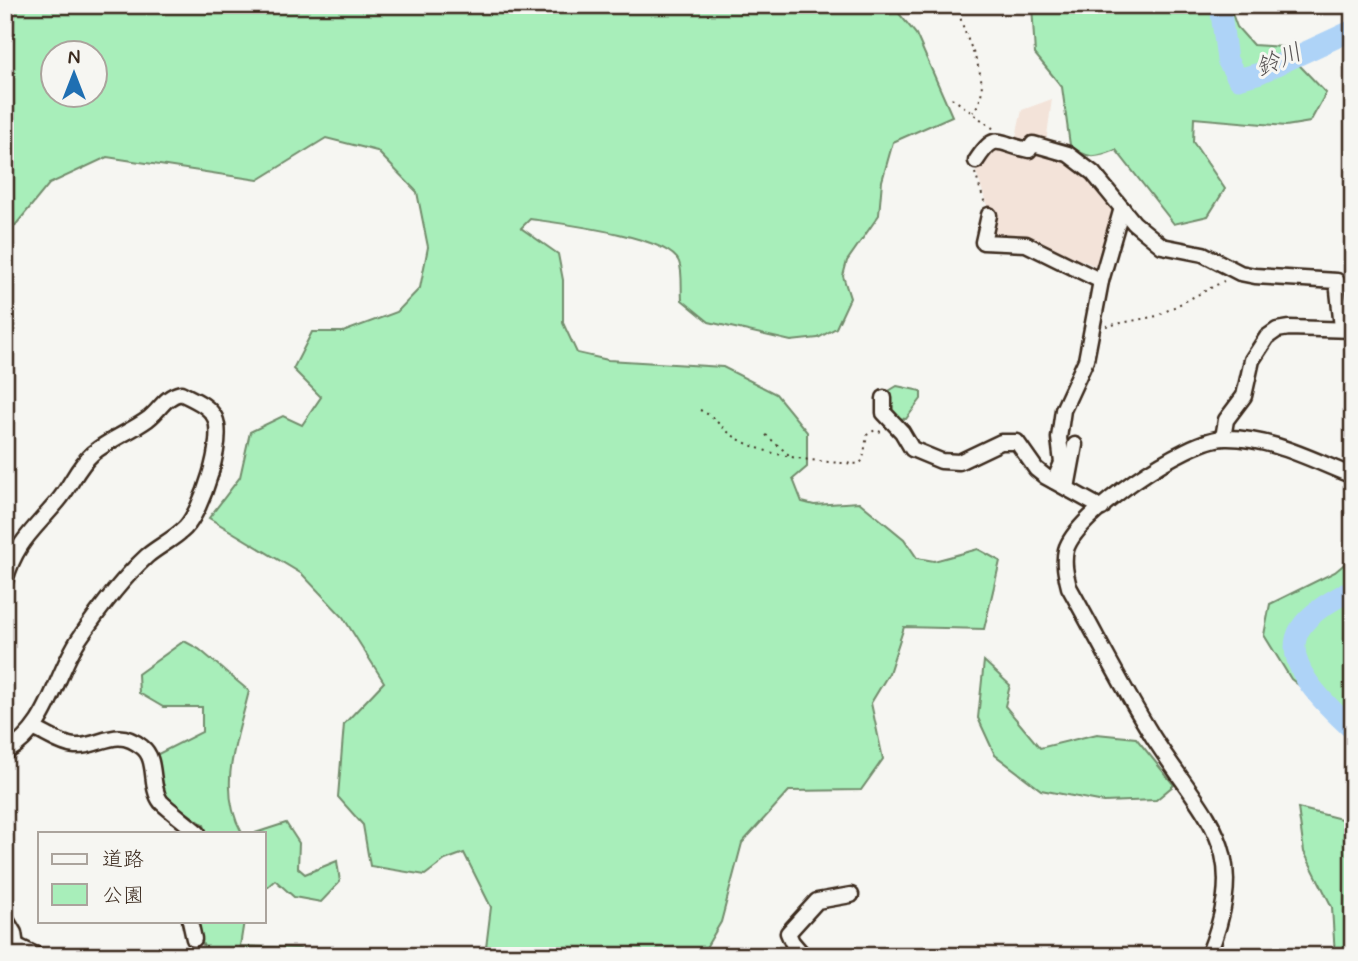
<svg xmlns="http://www.w3.org/2000/svg" width="1358" height="961" font-family="Mynerve,'Klee One',sans-serif">
	<style>
		.built { fill: #f3e3d9 }
		.green { fill: #a8eeba; stroke: #728c6c; stroke-width: 2; fill-rule: evenodd }
		.lines { fill: none; stroke-linecap: round; stroke-linejoin: round }
		.river { stroke: #aed3f7; stroke-width: 21 }
		.minor-casing { stroke: #3b2a1e; stroke-width: 19 }
		.path { stroke: #3b2a1e; stroke-width: 2; stroke-dasharray: 2 5; stroke-linecap: butt }
		.minor { stroke: #f6f6f2; stroke-width: 14 }
		.labels { text-anchor: middle; dominant-baseline: central; stroke-width: 6; stroke-linejoin: round; paint-order: stroke }
		.water-label { font-size: 24px; font-style: italic; fill: #585454; stroke: #f6f6f2 }
	</style>
	<rect width="100%" height="100%" fill="#f6f6f2"/>
	<filter id="ink" filterUnits="userSpaceOnUse"><feTurbulence type="fractalNoise" baseFrequency=".0143" numOctaves="2"/><feDisplacementMap in="SourceGraphic" scale="14" xChannelSelector="R" yChannelSelector="G"/><feConvolveMatrix kernelMatrix="1 2 1 2 8 2 1 2 1" color-interpolation-filters="sRGB"/></filter>
	<g filter="url(#ink)">
		<g class="built">
			<polygon points="1052,99 1046,143 1016,137 1022,110"/>
			<polygon points="992,144 1039,148 1074,161 1119,208 1099,268 1082,260 1079,264 991,239 992,221 976,171"/>
		</g>
		<g class="green">
			<path d="M 5,5 L 892,5 L 916,34 L 952,116 L 893,142 L 882,181 L 879,215 L 847,261 L 843,276 L 850,298 L 836,328 L 818,338 L 791,341 L 709,322 L 682,300 C 681,289 683,272 679,262 C 669,236 558,223 530,219 L 521,228 L 558,254 L 563,280 L 563,323 L 577,353 L 608,360 L 723,367 L 776,394 L 807,432 L 807,467 L 793,479 L 802,502 L 814,505 L 859,502 L 904,539 L 917,558 L 934,561 L 978,549 L 1000,561 L 984,629 L 904,627 L 889,673 L 871,703 L 883,759 L 861,790 L 789,791 L 742,843 L 721,922 L 701,956 L 485,956 L 491,907 L 464,853 L 445,860 L 425,875 L 370,866 L 363,825 L 338,797 L 344,724 L 384,682 L 343,617 L 302,574 L 209,518 L 240,477 L 250,432 L 283,416 L 302,425 L 321,397 L 293,369 L 312,332 L 343,332 L 397,312 L 420,288 L 428,247 L 417,192 L 377,151 L 326,138 L 258,180 L 107,157 L 49,184 L 5,238 ZM 52,52 L 94,52 L 94,94 L 52,94 Z"/>
			<path d="M 1032,5 L 1229,5 L 1237,27 L 1253,45 L 1282,47 L 1326,93 L 1310,122 L 1286,126 L 1194,118 L 1193,142 L 1225,189 L 1208,216 L 1174,224 L 1116,150 C 1095,158 1088,160 1070,145 L 1062,87 L 1035,54 Z"/>
			<polygon points="897,386 921,391 921,399 906,419 897,418 885,407 887,392"/>
			<polygon points="1353,557 1353,727 1291,679 1264,635 1270,604 1335,572"/>
			<path d="M 184,641 L 199,649 L 249,691 C 238,738 216,787 242,833 L 207,833 L 204,825 L 167,799 L 156,755 L 202,732 L 202,707 L 163,707 L 139,693 L 138,674 Z"/>
			<polygon points="984,661 1010,685 1005,706 1040,748 1097,734 1136,738 1174,785 1156,800 1104,802 1041,790 995,755 978,718"/>
			<polygon points="1298,808 1353,822 1353,956 1335,956 1332,907 1304,852"/>
			<polygon points="286,823 299,843 298,868 305,874 337,861 340,882 321,902 294,897 275,880 264,890 264,833 255,833"/>
			<polygon points="199,921 244,921 240,946 298,948 315,956 207,956 199,933"/>
		</g>
		<g class="lines">
			<g class="river">
				<polyline points="1220,5 1227,60 1238,79 1260,73 1353,30"/>
				<path d="M 1353,589 C 1335,599 1311,611 1300,629 C 1279,665 1330,708 1353,730"/>
			</g>
			<defs>
				<g id="minor">
					<path d="M 976,161 C 996,130 997,144 1029,150 L 1033,144 L 1068,154 L 1093,173 L 1134,223 L 1162,246 L 1203,254 L 1240,273 L 1255,276 L 1337,281 L 1342,328"/>
					<polyline points="989,215 983,242 1026,244 1101,281"/>
					<polyline points="884,398 884,413 902,432 912,449 941,461 959,462 1001,442 1017,442 1036,469 1046,477 1102,508"/>
					<polyline points="1223,438 1226,420 1244,396 1252,360 1267,337 1277,330 1289,328 1353,330"/>
					<polyline points="1054,481 1062,463 1059,438 1063,410 1086,360 1101,281 1122,208"/>
					<polyline points="1067,488 1075,445"/>
					<path d="M 5,581 C 16,542 33,531 58,501 C 71,486 77,467 93,453 C 110,439 130,432 148,419 C 161,409 164,397 181,393 C 192,399 209,405 215,418 C 225,441 202,510 185,528 C 174,539 159,546 147,556 C 122,579 98,611 79,639 C 53,679 50,727 5,753"/>
					<path d="M 35,729 C 46,734 62,745 75,746 C 100,748 115,725 142,747 C 158,759 149,787 161,802 C 168,809 189,825 198,833"/>
					<polyline points="5,918 14,933 16,946"/>
					<polyline points="190,921 194,939"/>
					<polyline points="5,940 38,956"/>
					<polyline points="804,956 792,942 788,933 817,901 851,895"/>
					<path d="M 1208,956 C 1252,847 1208,823 1153,737 C 1123,689 1097,637 1069,587 C 1066,575 1063,563 1066,550 C 1076,514 1188,438 1225,438 C 1270,437 1312,460 1353,476"/>
				</g>
			</defs>
			<use href="#minor" class="minor-casing"/>
			<g class="path">
				<path d="M 958,5 C 962,43 998,81 973,112"/>
				<polyline points="952,98 994,129"/>
				<polyline points="975,173 985,204"/>
				<polyline points="1106,326 1157,316 1224,281"/>
				<path d="M 700,410 C 714,416 722,429 735,437 C 768,458 820,462 859,464 L 863,460 L 867,435 L 875,430 L 884,433"/>
				<polyline points="766,435 789,455"/>
			</g>
			<use href="#minor" class="minor"/>
		</g>
	</g>
	<g class="labels">
		<g class="water-label">
			<text transform="translate(1279 61) rotate(-23)">鈴川</text>
		</g>
	</g>
	<rect width="1358" height="961" fill="none" stroke="#f6f6f2" stroke-width="28"/>
	<rect x="14" y="14" width="1330" height="933" fill="none" stroke="#3b2a1e" stroke-width="2.5" filter="url(#ink)"/>
	<rect x="38" y="832" width="228" height="91" fill="#f6f6f2" stroke="#aba49d" stroke-width="2"/>
	<rect x="52" y="854" width="35" height="10" fill="#f6f6f2" stroke="#aba49d" stroke-width="2"/>
	<text x="102" y="866" font-size="21" fill="#3b2a1e">道路</text>
	<rect x="52" y="884" width="35" height="21" fill="#a8eeba" stroke="#aba49d" stroke-width="2"/>
	<text x="102" y="902" font-size="21" fill="#3b2a1e">公園</text>
	<g transform="translate(74 74)"><circle r="33" fill="#f6f6f2" stroke="#aba49d" stroke-width="2"/>
	<path d="M0-5L12 26L0 18L-12 26Z" fill="#1f6fb2"/>
	<text y="-10" font-size="19" font-weight="bold" text-anchor="middle" fill="#3b2a1e">N</text>
	</g>
</svg>
